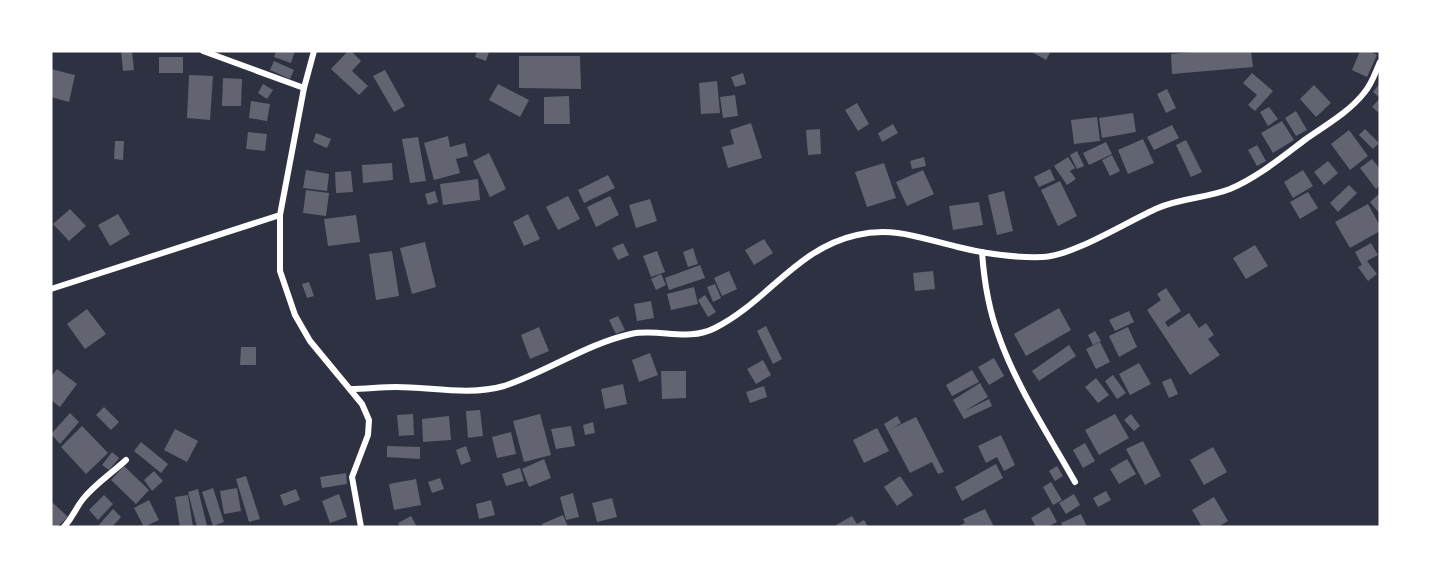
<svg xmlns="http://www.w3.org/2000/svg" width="1431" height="578" font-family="Manrope,sans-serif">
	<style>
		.building { fill: #626471 }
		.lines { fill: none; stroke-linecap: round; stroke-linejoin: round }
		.minor { stroke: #fff; stroke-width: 6 }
	</style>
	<rect width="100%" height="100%" fill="#2d3142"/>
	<g class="building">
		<polygon points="121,51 132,51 134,70 123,71"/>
		<polygon points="276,51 295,51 291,63 274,57"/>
		<polygon points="348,51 351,51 361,61 352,71 368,86 359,95 331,69"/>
		<polygon points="477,51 489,52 486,61 475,57"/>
		<polygon points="1030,51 1051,51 1046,60"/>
		<polygon points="1206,51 1251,51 1253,67 1172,74 1171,54"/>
		<polygon points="1360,51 1369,51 1377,55 1367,77 1352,70"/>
		<polygon points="519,56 580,56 581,89 519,88"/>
		<rect x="159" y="57" width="24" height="16"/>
		<polygon points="274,61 294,70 290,79 270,70"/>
		<polygon points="51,69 75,75 69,102 51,97"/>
		<polygon points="385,70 405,106 394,112 373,76"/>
		<polygon points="743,73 746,84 735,87 731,77"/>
		<polygon points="1252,73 1273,91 1255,111 1248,105 1257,95 1243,83"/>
		<polygon points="189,75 213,76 210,120 187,118"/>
		<polygon points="223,78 242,79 241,106 222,106"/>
		<polygon points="717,81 720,113 701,114 699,83"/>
		<polygon points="1380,83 1380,114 1372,107 1380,98 1373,92"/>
		<polygon points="263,84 273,90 267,99 258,93"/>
		<polygon points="498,84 529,100 520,117 489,100"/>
		<polygon points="1314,85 1331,103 1316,117 1300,99"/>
		<polygon points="1167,89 1176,108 1166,113 1157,94"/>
		<polygon points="735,95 738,116 723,118 720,97"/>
		<polygon points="569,96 570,124 544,124 544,97"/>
		<polygon points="251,101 270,104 267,121 249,118"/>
		<polygon points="857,103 869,124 858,131 845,110"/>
		<polygon points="1269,107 1278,119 1268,126 1260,112"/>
		<polygon points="1296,111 1307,130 1296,136 1285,118"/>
		<polygon points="1133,113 1136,132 1102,138 1099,118"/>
		<polygon points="1097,117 1100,141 1074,144 1071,120"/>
		<polygon points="1282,121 1294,140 1273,153 1261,133"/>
		<polygon points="751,123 762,158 728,168 722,147 734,144 730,130"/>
		<polygon points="893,124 898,133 882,142 878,133"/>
		<polygon points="1172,125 1179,138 1154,150 1147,137"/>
		<polygon points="820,129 821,154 808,155 806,130"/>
		<polygon points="1365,129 1379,143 1373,149 1359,135"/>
		<polygon points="1349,130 1368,156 1350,170 1331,144"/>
		<polygon points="248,132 267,134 265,151 246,149"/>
		<polygon points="316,133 331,139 327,148 313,142"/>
		<polygon points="448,136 450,147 465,143 468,156 456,159 460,173 434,180 424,143"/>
		<polygon points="418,137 426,181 410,183 402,139"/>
		<polygon points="1143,139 1154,163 1128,174 1118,150"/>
		<polygon points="1186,140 1202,172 1191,177 1176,145"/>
		<polygon points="115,141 124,141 123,160 114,159"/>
		<polygon points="1106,142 1112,154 1089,165 1083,153"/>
		<polygon points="1257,145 1266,161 1257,166 1248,150"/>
		<polygon points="1077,151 1084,166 1077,169 1070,155"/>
		<polygon points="489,153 506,189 490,197 473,161"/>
		<polygon points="1112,155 1120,171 1110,176 1102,160"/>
		<polygon points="924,157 926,166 912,169 910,161"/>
		<polygon points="1068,157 1075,168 1070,171 1076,179 1067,185 1054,166"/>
		<polygon points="1372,159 1380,169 1380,185 1376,189 1360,168"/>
		<polygon points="1328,161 1338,173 1324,185 1314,172"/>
		<polygon points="392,163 393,180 363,183 362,165"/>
		<polygon points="884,163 896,198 867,207 855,172"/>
		<polygon points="1050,169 1055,180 1039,187 1034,177"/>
		<polygon points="306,170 329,174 327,191 303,188"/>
		<polygon points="923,170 934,194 907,206 896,182"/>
		<polygon points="1303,170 1313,186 1293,198 1284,182"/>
		<polygon points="351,171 353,192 336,193 335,172"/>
		<polygon points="608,175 615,188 584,203 578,190"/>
		<polygon points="478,179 480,200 443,205 440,184"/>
		<polygon points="1060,181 1077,216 1058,226 1041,190"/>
		<polygon points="1349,185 1357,193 1338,212 1330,203"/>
		<polygon points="306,190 329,193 326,216 303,213"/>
		<polygon points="435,191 438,202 428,205 425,194"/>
		<polygon points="1004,191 1013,231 997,235 988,195"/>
		<polygon points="1308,192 1318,208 1300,219 1290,202"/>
		<polygon points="1380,193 1380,214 1370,202"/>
		<polygon points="568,196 580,219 558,230 546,207"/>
		<polygon points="610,196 619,215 596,227 587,207"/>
		<polygon points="650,199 657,221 636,228 629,205"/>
		<polygon points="979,202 983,225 953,230 949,206"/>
		<polygon points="1368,204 1380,226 1380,231 1350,248 1335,222"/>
		<polygon points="70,209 86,226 69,241 53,224"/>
		<polygon points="118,214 130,234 110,246 98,225"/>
		<polygon points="528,214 540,239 524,246 513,222"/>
		<polygon points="356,215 360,242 328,246 324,219"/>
		<polygon points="764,239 773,253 754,265 745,250"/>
		<polygon points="425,242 436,287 412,294 400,248"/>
		<polygon points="623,243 629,255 618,260 612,248"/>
		<polygon points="1371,243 1378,255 1367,261 1377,274 1368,281 1358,267 1362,265 1355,252"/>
		<polygon points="1255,245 1268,266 1246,279 1233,258"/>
		<polygon points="693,248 698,264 688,267 683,252"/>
		<polygon points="392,251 399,296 376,300 369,254"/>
		<polygon points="657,251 665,272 651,277 643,256"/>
		<polygon points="700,265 705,278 669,290 665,278"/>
		<polygon points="729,271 737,289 722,296 714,278"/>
		<polygon points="933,271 935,289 915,291 913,273"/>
		<polygon points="661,274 666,285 656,290 651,279"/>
		<polygon points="309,282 314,296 307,298 302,284"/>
		<polygon points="715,284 721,298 713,302 707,287"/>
		<polygon points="694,287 698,304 671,310 667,294"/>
		<polygon points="1166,288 1181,311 1165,322 1168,327 1189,313 1199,328 1206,323 1214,335 1208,339 1220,355 1190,375 1147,310 1161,300 1157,294"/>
		<polygon points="705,295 716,312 708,317 698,300"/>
		<polygon points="651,301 654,318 637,321 634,304"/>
		<polygon points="1059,308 1071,330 1026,356 1014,334"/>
		<polygon points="87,309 106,334 85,349 67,324"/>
		<polygon points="1129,311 1134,322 1115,331 1109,320"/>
		<polygon points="618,316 625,330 616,334 609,320"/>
		<polygon points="766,326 782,359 773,364 757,331"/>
		<polygon points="539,327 549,351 530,359 521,335"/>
		<polygon points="1128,327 1137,347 1119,357 1109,336"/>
		<polygon points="1095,331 1101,341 1093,345 1088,335"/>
		<polygon points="1100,342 1110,362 1096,369 1086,349"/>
		<polygon points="1069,345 1076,356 1039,381 1032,371"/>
		<polygon points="241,347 256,347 256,365 240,365"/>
		<polygon points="650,353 658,375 639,382 632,360"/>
		<polygon points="994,358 1004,376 989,385 978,367"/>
		<polygon points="763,360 771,375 756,384 747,369"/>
		<polygon points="1139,363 1151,384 1130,395 1119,374"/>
		<polygon points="57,369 77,384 60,407 51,400 51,377"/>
		<polygon points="972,370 979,382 952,396 946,385"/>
		<polygon points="661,371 686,371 686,398 662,399"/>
		<polygon points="1113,375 1126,393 1117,399 1105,381"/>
		<polygon points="1096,378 1109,395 1098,403 1085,387"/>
		<polygon points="1171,378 1178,394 1169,398 1162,382"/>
		<polygon points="980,383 988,397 963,412 989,399 992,406 964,419 953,400"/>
		<polygon points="623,384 627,404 605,409 601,389"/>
		<polygon points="764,386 767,397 750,403 746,392"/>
		<polygon points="104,407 119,422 111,430 96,415"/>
		<polygon points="480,410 483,436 468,438 466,411"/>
		<polygon points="70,413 79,422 60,444 51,434"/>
		<polygon points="413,414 414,435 399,436 397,415"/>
		<polygon points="540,414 551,455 524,462 513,421"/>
		<polygon points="1115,414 1129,438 1099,455 1085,430"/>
		<polygon points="1131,414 1140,426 1134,431 1124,420"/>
		<polygon points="449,416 451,440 423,442 422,419"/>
		<polygon points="897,416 901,423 891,429 916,417 944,472 938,474 932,462 910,473 884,424"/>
		<polygon points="593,422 595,433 585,435 583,425"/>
		<polygon points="82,426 108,453 86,474 61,447"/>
		<polygon points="571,426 575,446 556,449 551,429"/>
		<polygon points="877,428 889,451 864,463 853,440"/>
		<polygon points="175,429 198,441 187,462 164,450"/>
		<polygon points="511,432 516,454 497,458 492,437"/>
		<polygon points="1001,435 1015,465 1004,471 997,457 986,463 978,446"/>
		<polygon points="1143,441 1161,476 1145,485 1126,449"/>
		<polygon points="141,442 168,464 161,473 134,451"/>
		<polygon points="1085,443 1095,461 1083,468 1073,450"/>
		<polygon points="387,446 420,447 420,459 387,457"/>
		<polygon points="466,446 471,461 461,465 456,450"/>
		<polygon points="1213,447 1227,472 1204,485 1190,460"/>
		<polygon points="112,452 119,458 109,470 102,465"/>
		<polygon points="544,459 551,478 529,487 522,469"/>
		<polygon points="1127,459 1136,474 1119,484 1110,469"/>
		<polygon points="996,464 1003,478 962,501 955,487"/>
		<polygon points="124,466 149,490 136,504 111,480"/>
		<polygon points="1057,466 1063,476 1055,481 1049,471"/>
		<polygon points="520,468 524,481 506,486 502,474"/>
		<polygon points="154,471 163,481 152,491 144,480"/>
		<polygon points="346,473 347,484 322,488 320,477"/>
		<polygon points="246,476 260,519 249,522 236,479"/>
		<polygon points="900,476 913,495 897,506 884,487"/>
		<polygon points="440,478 444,489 432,493 428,482"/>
		<polygon points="416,479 421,505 394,510 389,484"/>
		<polygon points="1051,482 1062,500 1053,505 1043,487"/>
		<polygon points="213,488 224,522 213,526 202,492"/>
		<polygon points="237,488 241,511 224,514 220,491"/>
		<polygon points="198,489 207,526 202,527 197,527 188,492"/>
		<polygon points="296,489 300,500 284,506 280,495"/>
		<polygon points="1106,491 1111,500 1098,507 1093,498"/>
		<polygon points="573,493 579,517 566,520 560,497"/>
		<polygon points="339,494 347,517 330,523 322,501"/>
		<polygon points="1074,494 1080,505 1066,514 1059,503"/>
		<polygon points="104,495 113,504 98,520 89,510"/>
		<polygon points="188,495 193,527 180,527 175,497"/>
		<polygon points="1214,497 1228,521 1218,527 1202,527 1192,510"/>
		<polygon points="612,498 617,517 597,522 592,503"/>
		<polygon points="149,500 159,520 144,527 134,508"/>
		<polygon points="491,500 495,515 479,519 476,504"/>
		<polygon points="52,502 68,517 57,527 51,527"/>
		<polygon points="1049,507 1057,522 1047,527 1036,527 1031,518"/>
		<polygon points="113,509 121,517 112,527 97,527"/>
		<polygon points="985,509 994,527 957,527 965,523 963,519"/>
		<polygon points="1081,514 1087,527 1063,527 1061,523"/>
		<polygon points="563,515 568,527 543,527 542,524"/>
		<polygon points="411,516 417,527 400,527 398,523"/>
		<polygon points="852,516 857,524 864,520 868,527 837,527 836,525"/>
	</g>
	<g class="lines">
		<g class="minor">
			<polyline points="203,51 304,88"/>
			<polyline points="280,215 280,271 295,315 310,341 362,404 369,420 368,435 352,477 361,527"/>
			<path d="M 982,252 C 984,280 988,307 998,334 C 1016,386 1048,434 1075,482"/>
			<polyline points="51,289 280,215 304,88 314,51"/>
			<path d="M 350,389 C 365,389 381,387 396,387 C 431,387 469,396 504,386 C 547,372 586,344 631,334 C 659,328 688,342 715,328 C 767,302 797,248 857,235 C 894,226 923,239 958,247 C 986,254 1014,258 1043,257 C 1073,256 1128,221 1158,208 C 1181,198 1207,198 1230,189 C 1258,177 1282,157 1306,139 C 1326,125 1349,112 1364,93 C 1372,84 1375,73 1380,62"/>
			<path d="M 64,527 C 74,516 75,509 83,499 C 95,484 112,473 126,460"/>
		</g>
	</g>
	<rect width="1431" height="578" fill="none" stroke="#ffffff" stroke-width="105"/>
</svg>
